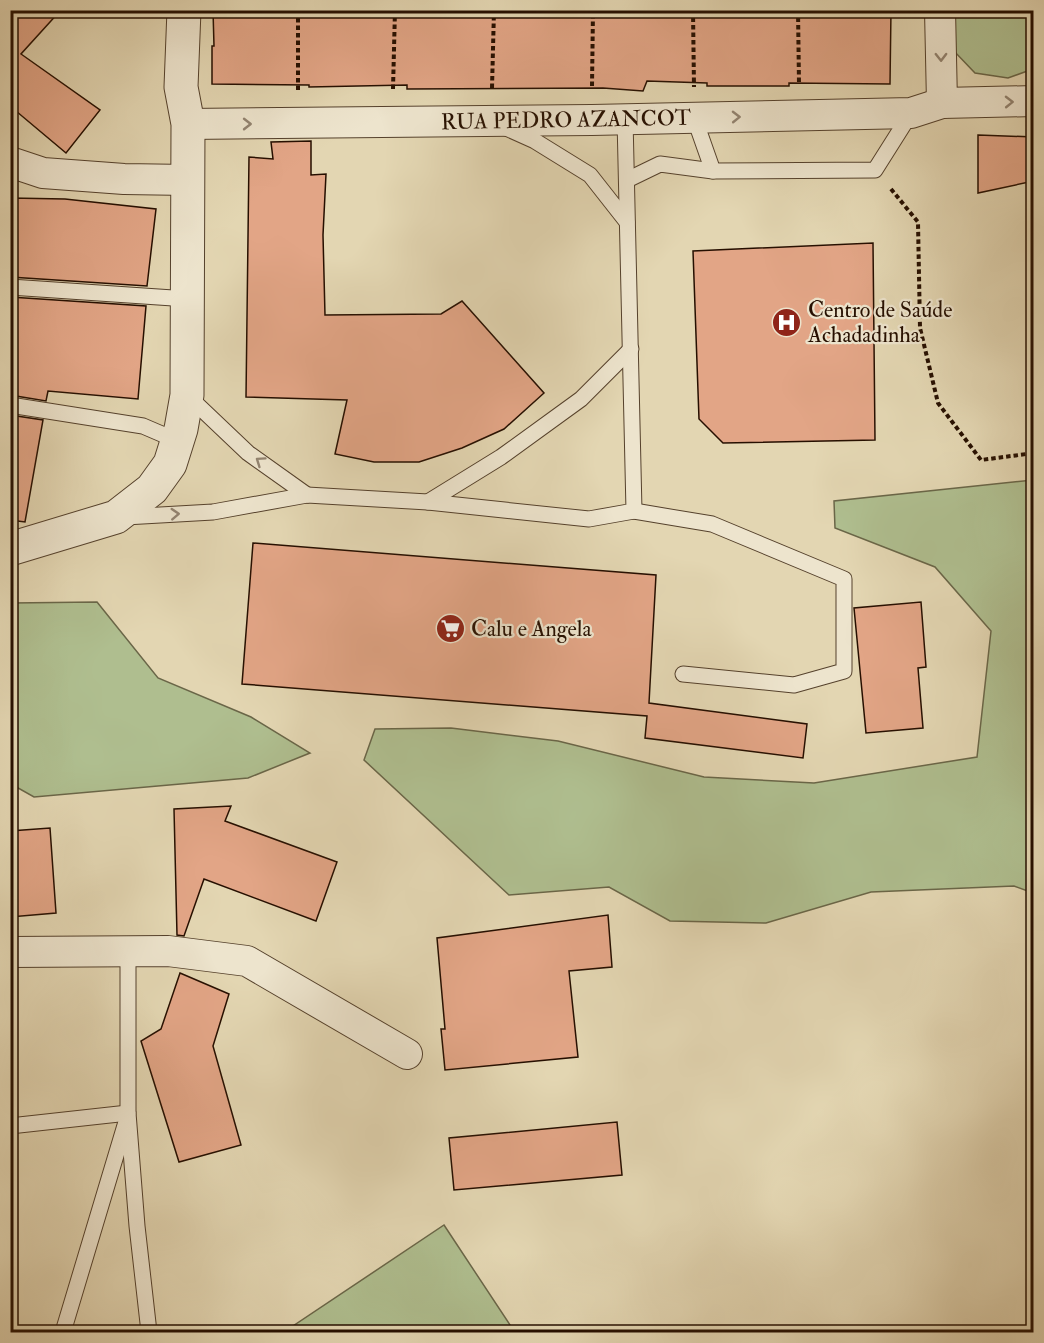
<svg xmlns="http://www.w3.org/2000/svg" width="1044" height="1343" font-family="'IM FELL Double Pica',serif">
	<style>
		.green { fill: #afbe8f; stroke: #6a6648; stroke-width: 1.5 }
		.building { fill: #e2a586; stroke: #260f00; stroke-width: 1.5 }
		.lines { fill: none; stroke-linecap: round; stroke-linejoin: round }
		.service-casing { stroke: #55412c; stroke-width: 17 }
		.minor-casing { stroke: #55412c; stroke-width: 32 }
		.tertiary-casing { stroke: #55412c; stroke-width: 35 }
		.path { stroke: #260f00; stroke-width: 4; stroke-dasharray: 4.5 3; stroke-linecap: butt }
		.service { stroke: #ede4cd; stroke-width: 15 }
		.minor { stroke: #ede4cd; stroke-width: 30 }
		.tertiary { stroke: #ede4cd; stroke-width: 33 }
		.oneway { stroke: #938471 }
		.labels { text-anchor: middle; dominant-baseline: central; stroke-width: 4.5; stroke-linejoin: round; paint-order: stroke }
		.street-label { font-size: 22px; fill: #260f00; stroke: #ede4cd }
		.poi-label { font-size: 22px; fill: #260f00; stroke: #ede4cd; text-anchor: start }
	</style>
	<rect width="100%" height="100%" fill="#e3d6b2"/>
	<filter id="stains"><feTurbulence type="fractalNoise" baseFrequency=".00333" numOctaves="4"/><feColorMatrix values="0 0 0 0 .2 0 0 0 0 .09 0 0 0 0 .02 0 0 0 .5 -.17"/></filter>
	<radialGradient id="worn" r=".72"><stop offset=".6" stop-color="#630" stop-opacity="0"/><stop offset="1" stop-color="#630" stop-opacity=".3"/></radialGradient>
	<g class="green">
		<polygon points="952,11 1033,11 1033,69 1008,78 975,73 953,50"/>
		<polygon points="1033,480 1033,893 1014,886 871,892 766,923 670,921 609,887 509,895 364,760 375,729 451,728 558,741 704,777 814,783 977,757 991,631 935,567 835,528 834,501"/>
		<polygon points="97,602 158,678 251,717 310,753 248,778 34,797 11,784 11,603"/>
		<polygon points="444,1225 512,1328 505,1332 284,1332"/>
	</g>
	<g class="building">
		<polygon points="10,10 60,11 21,54 100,110 66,153 10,106"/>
		<polygon points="213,10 891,10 890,84 789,83 789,86 707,86 707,83 647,81 643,91 603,88 407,89 407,85 309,87 309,85 212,84 212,46 214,46"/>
		<polygon points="978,135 1034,137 1034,181 978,193"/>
		<polygon points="311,141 311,175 326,174 323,235 325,315 441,314 462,301 544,393 504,429 462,448 419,462 374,462 335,454 347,400 246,397 249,157 273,159 271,142"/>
		<polygon points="10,198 65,199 156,209 147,286 10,277"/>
		<polygon points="873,243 875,440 723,443 699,419 693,251"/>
		<polygon points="10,297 146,306 138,399 48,391 46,401 10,395"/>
		<polygon points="10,415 43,420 25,522 10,520"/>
		<polygon points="253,543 656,575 649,703 807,724 803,758 645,738 647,716 242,684"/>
		<polygon points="921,602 926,667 918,668 923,728 866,733 854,608"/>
		<polygon points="231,806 225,821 337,862 316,921 204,879 184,936 177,935 174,809"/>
		<polygon points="50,828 56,913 10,917 10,831"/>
		<polygon points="608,915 612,967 569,971 578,1057 445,1070 441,1029 445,1029 437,938"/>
		<polygon points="180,973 229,994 213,1046 241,1145 179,1162 141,1041 161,1029"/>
		<polygon points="617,1122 622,1175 454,1190 449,1138"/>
	</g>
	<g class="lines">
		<defs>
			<g id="service">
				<polyline points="694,117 713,171 875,170 911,113"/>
				<polyline points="504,127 535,141 590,175 627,222"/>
				<polyline points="627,180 660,164 713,171"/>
				<polyline points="10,287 188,299"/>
				<polyline points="188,396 248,453 307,495"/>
				<polyline points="10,405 143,426 178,441"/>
				<polyline points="428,502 501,457 581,399 631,349"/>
				<polyline points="634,511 712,524 844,579 844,671 794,685 683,674"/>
				<polyline points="125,517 213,512 307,495 428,502 589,519 634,511 625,119"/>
				<polyline points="128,951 128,1113 137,1226 149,1332"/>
				<polyline points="10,1126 128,1113"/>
				<polyline points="63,1332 126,1122"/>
			</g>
			<g id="minor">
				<polyline points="940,10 942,103"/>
				<polyline points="188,124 592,120 911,113 942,103 1034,101"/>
				<polyline points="10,162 43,173 124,179 188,180"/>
				<polyline points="10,952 168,951 247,961 407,1054"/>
			</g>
			<polyline id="tertiary" points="10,549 116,517 152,489 170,464 181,429 187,395 188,124 181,87 184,10"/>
		</defs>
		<use href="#service" class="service-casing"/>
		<use href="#minor" class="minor-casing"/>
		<use href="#tertiary" class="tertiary-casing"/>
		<g class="path">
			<polyline points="693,10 694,87"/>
			<polyline points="798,10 799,84"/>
			<polyline points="592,86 593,10"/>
			<polyline points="492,88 494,10"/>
			<polyline points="393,89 395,10"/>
			<polyline points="298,90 298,10"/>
			<polyline points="891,189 918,222 920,328 938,403 981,460 1034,453"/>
		</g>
		<use href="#service" class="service"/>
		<use href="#minor" class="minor"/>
		<use href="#tertiary" class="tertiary"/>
	</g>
	<defs><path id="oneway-chevron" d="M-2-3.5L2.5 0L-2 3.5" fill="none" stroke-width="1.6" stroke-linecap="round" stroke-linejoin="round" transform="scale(1.5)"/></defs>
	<g class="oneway">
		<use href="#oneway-chevron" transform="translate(941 57) rotate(89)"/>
		<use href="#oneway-chevron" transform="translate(1009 102) rotate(-1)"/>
		<use href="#oneway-chevron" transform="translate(736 117) rotate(-1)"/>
		<use href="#oneway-chevron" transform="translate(247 124)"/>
		<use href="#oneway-chevron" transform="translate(260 461) rotate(-145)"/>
		<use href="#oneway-chevron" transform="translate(175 514) rotate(-3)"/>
	</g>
	<defs>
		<symbol id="hospital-disc" viewBox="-11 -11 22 22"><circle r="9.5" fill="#8f2418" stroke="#ede4cd"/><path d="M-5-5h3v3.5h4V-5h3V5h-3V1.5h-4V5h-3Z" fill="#fff"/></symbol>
		<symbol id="supermarket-disc" viewBox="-11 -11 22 22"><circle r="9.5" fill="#8f2418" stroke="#ede4cd"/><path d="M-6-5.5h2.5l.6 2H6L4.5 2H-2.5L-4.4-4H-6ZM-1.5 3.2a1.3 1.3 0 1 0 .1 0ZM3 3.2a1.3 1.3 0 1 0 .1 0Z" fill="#fff"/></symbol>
	</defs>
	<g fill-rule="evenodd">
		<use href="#hospital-disc" x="770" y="306" width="33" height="33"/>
		<use href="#supermarket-disc" x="434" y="612" width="33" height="33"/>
	</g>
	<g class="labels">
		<g class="street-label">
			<text transform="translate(566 120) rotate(-1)">RUA PEDRO AZANCOT</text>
		</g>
		<g class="poi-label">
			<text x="808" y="310">Centro de Saúde<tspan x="808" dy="25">Achadadinha</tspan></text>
			<text x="471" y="629">Calu e Angela</text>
		</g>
	</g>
	<rect width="1044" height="1343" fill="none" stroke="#e3d6b2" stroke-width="36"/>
	<rect x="12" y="12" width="1020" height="1319" fill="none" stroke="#260f00" stroke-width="3"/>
	<rect x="18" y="18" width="1008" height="1307" fill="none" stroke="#260f00" stroke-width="1.5"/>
	<rect width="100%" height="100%" filter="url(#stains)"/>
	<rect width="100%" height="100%" fill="url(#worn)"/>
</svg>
